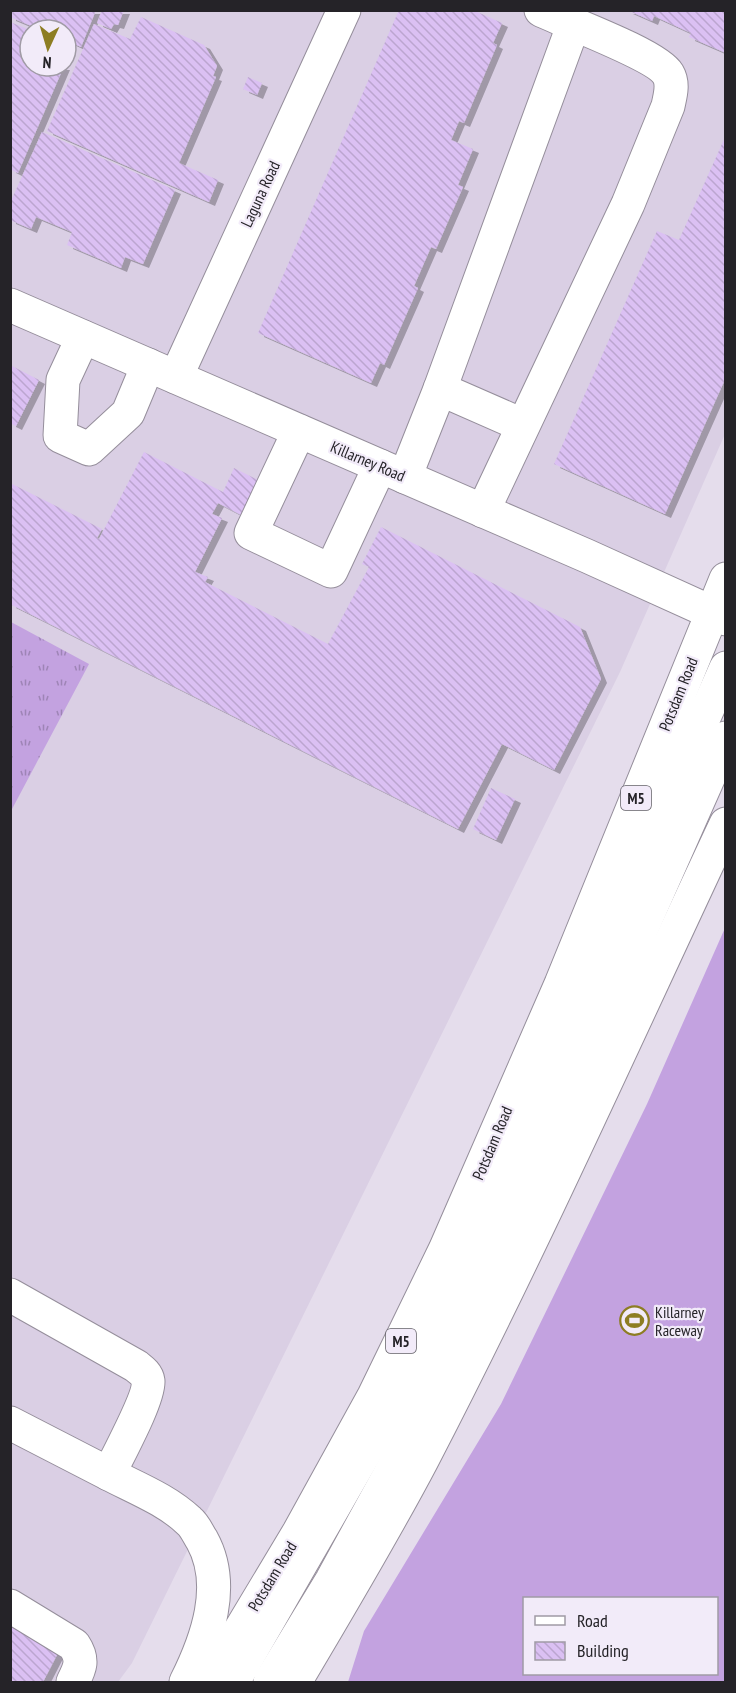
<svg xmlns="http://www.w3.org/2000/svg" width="736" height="1693" font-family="'PT Sans Narrow',sans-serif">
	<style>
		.built { fill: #dacfe4; fill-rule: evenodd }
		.grass { fill: url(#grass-tufts) }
		.pitch { fill: #c3a2e0; fill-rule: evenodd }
		.building { fill: url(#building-back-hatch); filter: url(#shadow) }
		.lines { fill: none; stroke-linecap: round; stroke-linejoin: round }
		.minor-casing { stroke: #958e9b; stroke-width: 35 }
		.major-casing { stroke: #958e9b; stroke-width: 35 }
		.minor { stroke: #fff; stroke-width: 33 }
		.major { stroke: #fff; stroke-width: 33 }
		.labels { text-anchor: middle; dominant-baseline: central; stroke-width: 4.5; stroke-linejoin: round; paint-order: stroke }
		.shield { fill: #f2ebf9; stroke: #625f67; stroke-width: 1.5 }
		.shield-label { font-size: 15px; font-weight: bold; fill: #252328 }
		.street-label { font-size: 16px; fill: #252328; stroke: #f2ebf9 }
		.poi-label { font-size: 16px; fill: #252328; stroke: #f2ebf9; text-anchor: start }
	</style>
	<defs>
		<pattern id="grass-tufts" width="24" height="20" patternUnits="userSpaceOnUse" patternTransform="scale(1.5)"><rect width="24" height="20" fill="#c3a2e0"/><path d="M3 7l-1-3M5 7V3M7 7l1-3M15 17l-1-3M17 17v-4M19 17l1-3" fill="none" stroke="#9e84b6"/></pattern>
		<pattern id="building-back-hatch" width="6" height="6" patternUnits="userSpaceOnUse" patternTransform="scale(1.5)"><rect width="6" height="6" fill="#dbc0f3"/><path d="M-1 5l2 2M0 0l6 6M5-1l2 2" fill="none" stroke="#bca5d0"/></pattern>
		<filter id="shadow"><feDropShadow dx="6" dy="4" stdDeviation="0" flood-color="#0004"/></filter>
	</defs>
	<rect width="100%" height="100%" fill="#e5ddec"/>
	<path class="built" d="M 11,11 L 725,11 L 725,434 L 620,672 L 132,1663 L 118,1682 L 11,1682 ZM 30,30 L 66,30 L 66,66 L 30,66 Z"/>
	<polygon class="grass" points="11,622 89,664 11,811"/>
	<path class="pitch" d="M 725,928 L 725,1682 L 348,1682 L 364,1631 L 501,1404 L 647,1104 ZM 524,1598 L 716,1598 L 716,1674 L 524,1674 Z"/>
	<g class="building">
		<polygon points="10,10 96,10 81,47 66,40 66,30 41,30 10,17"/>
		<polygon points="102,10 124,10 118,25 114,24 111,29 97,23"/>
		<polygon points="399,10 473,10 502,23 493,43 497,45 464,123 459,121 451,140 473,149 458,185 463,187 436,249 431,247 414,286 418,288 384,365 380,363 371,383 258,333"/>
		<polygon points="627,10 726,10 726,53 689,37 691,33 654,16 652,21"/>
		<polygon points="141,17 204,45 217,66 213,76 216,77 179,163 218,180 209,202 47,131 94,24 130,39"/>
		<polygon points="10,22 30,30 30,66 64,66 18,173 10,169"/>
		<polygon points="248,77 262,83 257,95 243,89"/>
		<polygon points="42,132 175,190 143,264 125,257 121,268 67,245 72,232 36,217 31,229 10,220 10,203"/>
		<polygon points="726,135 726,377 665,514 554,464 657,231 679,240"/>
		<polygon points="10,365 39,380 16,426 10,423"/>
		<polygon points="144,452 223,492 234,468 260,481 241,515 218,503 212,514 222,518 195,572 208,577 205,582 328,644 369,567 362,564 381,527 580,627 601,679 554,770 502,744 458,829 10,604 10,483 102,529 97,538 99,539"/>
		<polygon points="491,788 515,799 496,840 473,829"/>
		<polygon points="10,1614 60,1649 43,1682 10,1682"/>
	</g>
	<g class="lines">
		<defs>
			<g id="minor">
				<polyline points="10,305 587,556 726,619"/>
				<polyline points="83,337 63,380 60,436 89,449 128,413 148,365"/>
				<polyline points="176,377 344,10"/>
				<polyline points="440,389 522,425"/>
				<polyline points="299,431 251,533 331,571 380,466"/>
				<polyline points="405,477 440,389 573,26"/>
				<path d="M 483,511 L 628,204 L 668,106 C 670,96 674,84 668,74 C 657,55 566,22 541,10"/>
				<path d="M 10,1295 L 136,1366 C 141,1370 147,1374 148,1381 C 150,1397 117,1457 109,1474 L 10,1423"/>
				<path d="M 10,1606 L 74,1645 C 84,1660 80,1668 73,1682"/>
				<polyline points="233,1682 379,1428 461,1262 726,668"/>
				<polyline points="270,1682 332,1580 407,1443 483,1287 726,738"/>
			</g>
			<g id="major">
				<path d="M 109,1474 C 136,1488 167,1500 189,1521 C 195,1526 198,1534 202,1540 C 227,1585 207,1640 186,1682"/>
				<polyline points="209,1682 299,1532 374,1396 445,1250 561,984 726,579"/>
				<path d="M 295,1682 C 338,1609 382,1536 422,1460 C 530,1252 626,1037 726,824"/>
			</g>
		</defs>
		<use href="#minor" class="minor-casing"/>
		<use href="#major" class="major-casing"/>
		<use href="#minor" class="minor"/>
		<use href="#major" class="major"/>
	</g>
	<defs>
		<symbol id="stadium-ring" viewBox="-11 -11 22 22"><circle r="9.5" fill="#f2ebf9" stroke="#8d7d23" stroke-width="1.5"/><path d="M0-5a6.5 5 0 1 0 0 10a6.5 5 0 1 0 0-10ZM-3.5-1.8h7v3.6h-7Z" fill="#8d7d23"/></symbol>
	</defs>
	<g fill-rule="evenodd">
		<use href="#stadium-ring" x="618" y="1304" width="33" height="33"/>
	</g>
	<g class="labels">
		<g class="shield">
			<rect x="621" y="786" width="30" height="24" rx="4.5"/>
			<rect x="386" y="1329" width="30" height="24" rx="4.5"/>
		</g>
		<g class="shield-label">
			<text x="636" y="798">M5</text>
			<text x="401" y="1341">M5</text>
		</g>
		<g class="street-label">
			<text transform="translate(260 194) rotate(-65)">Laguna Road</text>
			<text transform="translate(368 461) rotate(23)">Killarney Road</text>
			<text transform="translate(678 694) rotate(-68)">Potsdam Road</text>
			<text transform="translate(492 1143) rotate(-67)">Potsdam Road</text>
			<text transform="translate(272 1576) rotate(-59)">Potsdam Road</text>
		</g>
		<g class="poi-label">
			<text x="655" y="1312">Killarney<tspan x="655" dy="18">Raceway</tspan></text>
		</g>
	</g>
	<rect width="736" height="1693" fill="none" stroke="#252328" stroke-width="24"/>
	<rect x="523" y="1597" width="195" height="78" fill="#f2ebf9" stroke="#a09ba5" stroke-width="1.5"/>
	<rect x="535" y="1616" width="30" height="9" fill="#ffffff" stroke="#a09ba5" stroke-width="1.5"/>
	<text x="577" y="1627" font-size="18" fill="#252328">Road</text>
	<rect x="535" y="1642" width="30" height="18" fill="url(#building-back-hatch)" stroke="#a09ba5" stroke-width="1.5"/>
	<text x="577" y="1657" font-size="18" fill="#252328">Building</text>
	<g transform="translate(48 48) rotate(184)"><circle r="28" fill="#f2ebf9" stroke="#a09ba5" stroke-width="1.5"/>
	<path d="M0-4.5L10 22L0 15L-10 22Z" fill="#8d7d23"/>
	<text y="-9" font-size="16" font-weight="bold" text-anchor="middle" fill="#252328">N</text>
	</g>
</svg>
